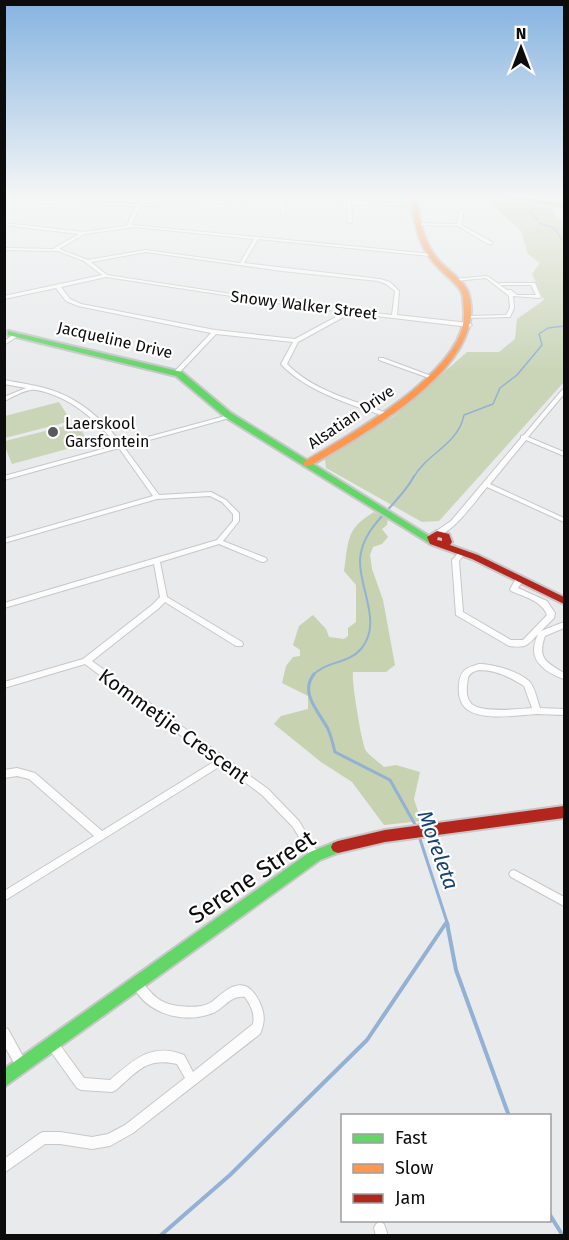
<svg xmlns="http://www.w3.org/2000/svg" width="569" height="1240" font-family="'Fira Sans',sans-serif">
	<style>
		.green { fill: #cad5b8 }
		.forest { fill: #c6d2b0 }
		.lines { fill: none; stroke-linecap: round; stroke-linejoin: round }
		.stream-far3 { stroke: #92b1d4; stroke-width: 1.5 }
		.stream-far2 { stroke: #92b1d4; stroke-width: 2 }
		.stream-far1 { stroke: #92b1d4; stroke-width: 3 }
		.stream { stroke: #92b1d4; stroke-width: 4 }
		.street-casing { stroke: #c7c7c8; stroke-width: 2 }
		.fast-casing { stroke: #c7c7c8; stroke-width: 4 }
		.slow-casing { stroke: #c7c7c8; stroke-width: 4 }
		.jam-casing { stroke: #c7c7c8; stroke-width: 4 }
		.street { fill: #fcfcfc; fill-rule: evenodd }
		.fast { fill: #63d668; fill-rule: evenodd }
		.slow { fill: #ff974d; fill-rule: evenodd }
		.jam { fill: #b3261e; fill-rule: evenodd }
		.poi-dot { fill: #595a5b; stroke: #fff; stroke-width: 2 }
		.labels { text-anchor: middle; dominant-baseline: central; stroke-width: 4.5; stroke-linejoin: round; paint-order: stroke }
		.far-street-label { font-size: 16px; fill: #0c0c0d; stroke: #fff }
		.far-poi-label { font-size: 16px; fill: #0c0c0d; stroke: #fff; text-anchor: start }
		.street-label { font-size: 20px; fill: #0c0c0d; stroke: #fff }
		.water-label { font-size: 21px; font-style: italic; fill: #154473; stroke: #fff }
		.near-street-label { font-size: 24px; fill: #0c0c0d; stroke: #fff }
	</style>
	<rect width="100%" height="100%" fill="#e9eaeb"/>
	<g class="green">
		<polygon points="484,197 553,205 556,217 564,223 564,382 439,521 422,522 326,468 325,459 394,416 467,352 499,352 515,339 517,319 544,300 532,274 540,263 528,254 521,231"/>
		<polygon points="59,402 71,421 5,438 5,416"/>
		<polygon points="77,423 89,443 12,464 5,447 5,441"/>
	</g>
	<path class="forest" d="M 374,512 L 388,519 L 387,525 L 382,529 L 388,537 L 382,544 L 373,547 L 370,555 L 372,569 L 383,600 L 395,665 L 386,672 L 353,672 C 351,679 362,746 366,751 C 370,756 379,762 384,767 L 396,765 L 420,772 L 414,799 L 421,821 L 384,825 L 352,782 L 321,762 L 274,724 L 281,716 L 308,709 L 308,696 L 282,683 L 286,666 L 293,657 L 300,656 L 300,650 L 293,645 L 299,626 L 313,615 L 326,629 L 329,637 L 344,639 L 348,636 L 348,628 L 356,622 L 356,585 L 344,571 C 349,541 345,529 374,512 Z"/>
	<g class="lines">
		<g class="stream-far3">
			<polyline points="528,197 529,204 534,208 531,212 540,223 554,228 564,242"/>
			<path d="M 413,478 C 427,453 458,445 464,415 L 493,404 L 500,388 L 517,375 L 542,345 L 539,334 L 548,328 L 564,326"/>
		</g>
		<path class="stream-far2" d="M 313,675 C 326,661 348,664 361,649 C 383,623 359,589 360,560 C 362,524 399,506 414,476"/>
		<g class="stream-far1">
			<path d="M 314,674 C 299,693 319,712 328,729 C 331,736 333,744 335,752 L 390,780 L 417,828"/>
			<polyline points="419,836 448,925"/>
		</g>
		<g class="stream">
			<polyline points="447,923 456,970 509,1116"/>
			<polyline points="550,1215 563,1236"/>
			<polyline points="160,1236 230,1175 367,1040 446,923"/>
		</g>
		<defs>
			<g id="street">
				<path d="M 26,197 L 32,197 L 42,201 L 149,204 L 287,199 L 420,204 L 420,206 L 419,206 L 351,204 L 352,222 L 350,223 L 348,222 L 347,203 L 284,201 L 285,215 L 283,216 L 281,215 L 280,201 L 140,206 L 131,225 L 432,254 L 432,255 L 430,256 L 258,239 L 244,263 L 380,279 L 390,282 L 399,291 L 397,315 L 469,323 L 472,325 L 469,327 L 351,313 L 298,342 L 287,364 C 313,391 355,401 390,414 L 391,415 L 388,417 C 354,406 305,391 281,364 L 293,342 L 216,334 L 178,374 L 174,374 L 174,372 L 211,333 L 78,306 L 66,301 L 56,288 L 4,299 L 4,296 L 102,275 L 84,261 L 58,251 L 4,250 L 4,248 L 53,249 L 79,234 L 4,225 L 4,223 L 83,232 L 127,226 L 136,206 L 41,203 ZM 135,227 L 254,239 L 240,263 L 146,250 L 88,260 L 59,249 L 84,234 ZM 146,252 L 282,271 L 378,281 L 386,284 L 395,291 L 392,315 L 311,306 L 107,275 L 91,262 ZM 106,277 L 311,308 L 345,312 L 295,339 L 215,330 L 81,304 L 70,299 L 61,287 Z"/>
				<polygon points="462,209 464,210 461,225 492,242 492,244 488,244 458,226 418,225 416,224 418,223 457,224 460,210"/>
				<path d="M 487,276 L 499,284 L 501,283 L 535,283 L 541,297 L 539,298 L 513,296 L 514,308 L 510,317 L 467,318 L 467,317 L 469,316 L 506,315 L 510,308 L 509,296 L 486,278 L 455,281 L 453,280 L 455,279 ZM 500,285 L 531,285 L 536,295 L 517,295 L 511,290 L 507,290 Z"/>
				<polygon points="16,333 21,334 4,345 4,341"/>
				<polygon points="379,358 383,358 434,377 429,378 379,360"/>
				<path d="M 4,380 C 20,383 36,385 51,390 C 80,399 104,421 122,444 L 229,415 L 233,415 L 234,416 L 233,417 L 124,447 L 159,495 L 211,492 L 226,500 L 239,513 L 239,521 L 223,541 L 266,558 L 267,560 L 264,562 L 262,562 L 219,544 L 160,562 L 167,597 L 242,642 L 243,644 L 242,646 L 236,646 L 165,602 L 158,609 L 92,661 L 268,789 L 299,821 L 318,853 L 320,856 L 318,859 L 315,860 L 312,859 L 293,827 L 262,795 L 222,765 L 4,901 L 4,891 L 94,836 L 29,779 L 17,776 L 4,778 L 4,770 L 17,768 L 35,773 L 102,831 L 215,761 L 85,664 L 4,688 L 4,682 L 83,659 L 152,605 L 160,597 L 154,564 L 4,608 L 4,603 L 217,540 L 233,521 L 233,514 L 222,502 L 210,496 L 157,499 L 4,543 L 4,539 L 153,496 L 119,448 L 4,480 L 4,476 L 117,445 C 98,422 74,400 45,392 C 41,391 35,389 31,390 C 22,391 13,397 4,401 L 4,397 L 26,388 L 4,384 Z"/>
				<path d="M 564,389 L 564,394 L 528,437 L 564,452 L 564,456 L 526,440 L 490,484 L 564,518 L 564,522 L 487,487 C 476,500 451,536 435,536 L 434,534 L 435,532 L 451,521 L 521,438 L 521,436 L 524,435 L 562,390 Z"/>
				<path d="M 461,550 L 463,550 L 466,552 L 459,561 L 463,612 L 511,640 L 523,640 L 547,615 C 542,601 525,597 511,591 L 510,589 L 517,577 L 523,577 L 524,579 L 518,588 L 547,601 L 555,613 L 554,618 L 541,631 L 564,622 L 564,628 L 545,636 C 537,659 546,662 564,673 L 564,679 C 552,675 533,665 534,649 C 534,644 536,639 538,634 C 527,646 526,648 509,646 L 456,615 L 452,560 Z"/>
				<path d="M 479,664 C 493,664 518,671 529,681 C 535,687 537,700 540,708 L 564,709 L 564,715 C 555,715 546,714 537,714 C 518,715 484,721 468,710 C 460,705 458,694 459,685 C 460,670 466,668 479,664 ZM 479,670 C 496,670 510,677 524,686 L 532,708 C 519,709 477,714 470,702 C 465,695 467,685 468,678 C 469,673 475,671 479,670 Z"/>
				<polygon points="514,870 564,897 564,906 511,877 509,874 511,871"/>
				<path d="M 137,979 C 142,981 144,984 147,988 C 156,999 164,1004 178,1006 C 188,1007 201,1008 210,1003 C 215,1000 219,995 224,992 C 241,979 252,986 260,1003 C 265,1015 265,1022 260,1034 L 133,1133 L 110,1146 L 92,1149 L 60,1144 L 45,1144 L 4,1173 L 4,1159 L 39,1134 L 43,1132 L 60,1132 L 92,1137 L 108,1134 L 125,1125 L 185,1078 L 177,1064 C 146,1057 137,1072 116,1090 L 112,1092 L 81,1090 L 77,1088 L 49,1049 L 47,1045 L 49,1041 L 53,1039 L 57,1041 L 84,1078 L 110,1080 C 134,1060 151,1042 184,1055 L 193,1072 L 253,1024 C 255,1014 251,1006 245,997 C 230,995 225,1008 213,1013 C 183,1025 145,1013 132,984 L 133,980 Z"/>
				<polygon points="4,1028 8,1029 26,1062 28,1066 26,1070 22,1072 18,1070 4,1045"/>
				<polygon points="380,1222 384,1224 388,1236 376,1236 374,1228 376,1224"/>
			</g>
			<g id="fast">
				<polygon points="496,197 514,197 564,203 564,207"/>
				<polygon points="8,331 182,372 231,413 437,541 432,544 429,543 225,417 176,376 8,335"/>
				<polygon points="338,841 343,843 345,847 343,851 320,860 4,1087 4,1069 310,852"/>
			</g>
			<path id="slow" d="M 411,197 L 417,197 C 419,222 424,246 442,264 C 451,273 466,282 469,295 C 489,367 360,436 310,466 L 304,466 L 304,462 C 349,435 470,370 464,310 C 463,304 464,297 461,291 C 456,282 446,276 439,268 C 419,249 414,224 411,197 Z"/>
			<g id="jam">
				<path d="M 437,531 L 449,534 L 452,542 L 450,545 L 478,555 L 564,597 L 564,604 L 472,559 L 430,544 L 427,537 ZM 438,537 L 442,538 L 442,541 L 437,540 Z"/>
				<polygon points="564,806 564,818 385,842 338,853 333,851 331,847 333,843 338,841 385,830"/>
			</g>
		</defs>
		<use href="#street" class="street-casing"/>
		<use href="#fast" class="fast-casing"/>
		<use href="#slow" class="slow-casing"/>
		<use href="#jam" class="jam-casing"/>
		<use href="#street" class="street"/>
		<use href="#fast" class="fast"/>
		<use href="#slow" class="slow"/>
		<use href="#jam" class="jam"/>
	</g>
	<linearGradient id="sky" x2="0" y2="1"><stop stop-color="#85b3e0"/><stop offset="0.53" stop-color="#f5f6f6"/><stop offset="1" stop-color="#f5f6f6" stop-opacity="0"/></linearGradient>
	<rect width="569" height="371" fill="url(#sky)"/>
	<circle class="poi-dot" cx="53" cy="432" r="6"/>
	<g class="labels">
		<g class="far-street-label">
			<text transform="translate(304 305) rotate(7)">Snowy Walker Street</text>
			<text transform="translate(115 340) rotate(13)">Jacqueline Drive</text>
			<text transform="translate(351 417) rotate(-34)">Alsatian Drive</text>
		</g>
		<g class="far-poi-label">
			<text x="65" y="423">Laerskool<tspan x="65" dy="18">Garsfontein</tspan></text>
		</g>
		<g class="street-label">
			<text transform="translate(174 726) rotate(36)">Kommetjie Crescent</text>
		</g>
		<g class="water-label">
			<text transform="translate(438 850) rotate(70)">Moreleta</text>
		</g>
		<g class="near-street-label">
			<text transform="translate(252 877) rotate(-34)">Serene Street</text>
		</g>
	</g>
	<rect width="569" height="1240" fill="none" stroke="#0c0c0d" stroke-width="12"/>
	<rect x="341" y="1114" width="210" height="108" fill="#ffffff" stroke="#9e9e9e" stroke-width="1.5"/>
	<rect x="353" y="1134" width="30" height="9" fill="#63d668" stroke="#9e9e9e" stroke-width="1.5"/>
	<text x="395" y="1144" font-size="18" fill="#0c0c0d">Fast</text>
	<rect x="353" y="1164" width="30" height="9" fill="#ff974d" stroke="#9e9e9e" stroke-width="1.5"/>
	<text x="395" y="1174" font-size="18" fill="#0c0c0d">Slow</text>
	<rect x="353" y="1194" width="30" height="9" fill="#b3261e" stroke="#9e9e9e" stroke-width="1.5"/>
	<text x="395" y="1204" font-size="18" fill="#0c0c0d">Jam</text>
	<g transform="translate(521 48)" stroke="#ffffff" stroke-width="4.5" paint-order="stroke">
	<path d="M0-4.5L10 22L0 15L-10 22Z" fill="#0c0c0d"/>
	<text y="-9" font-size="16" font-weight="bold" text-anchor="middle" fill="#0c0c0d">N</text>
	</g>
</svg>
